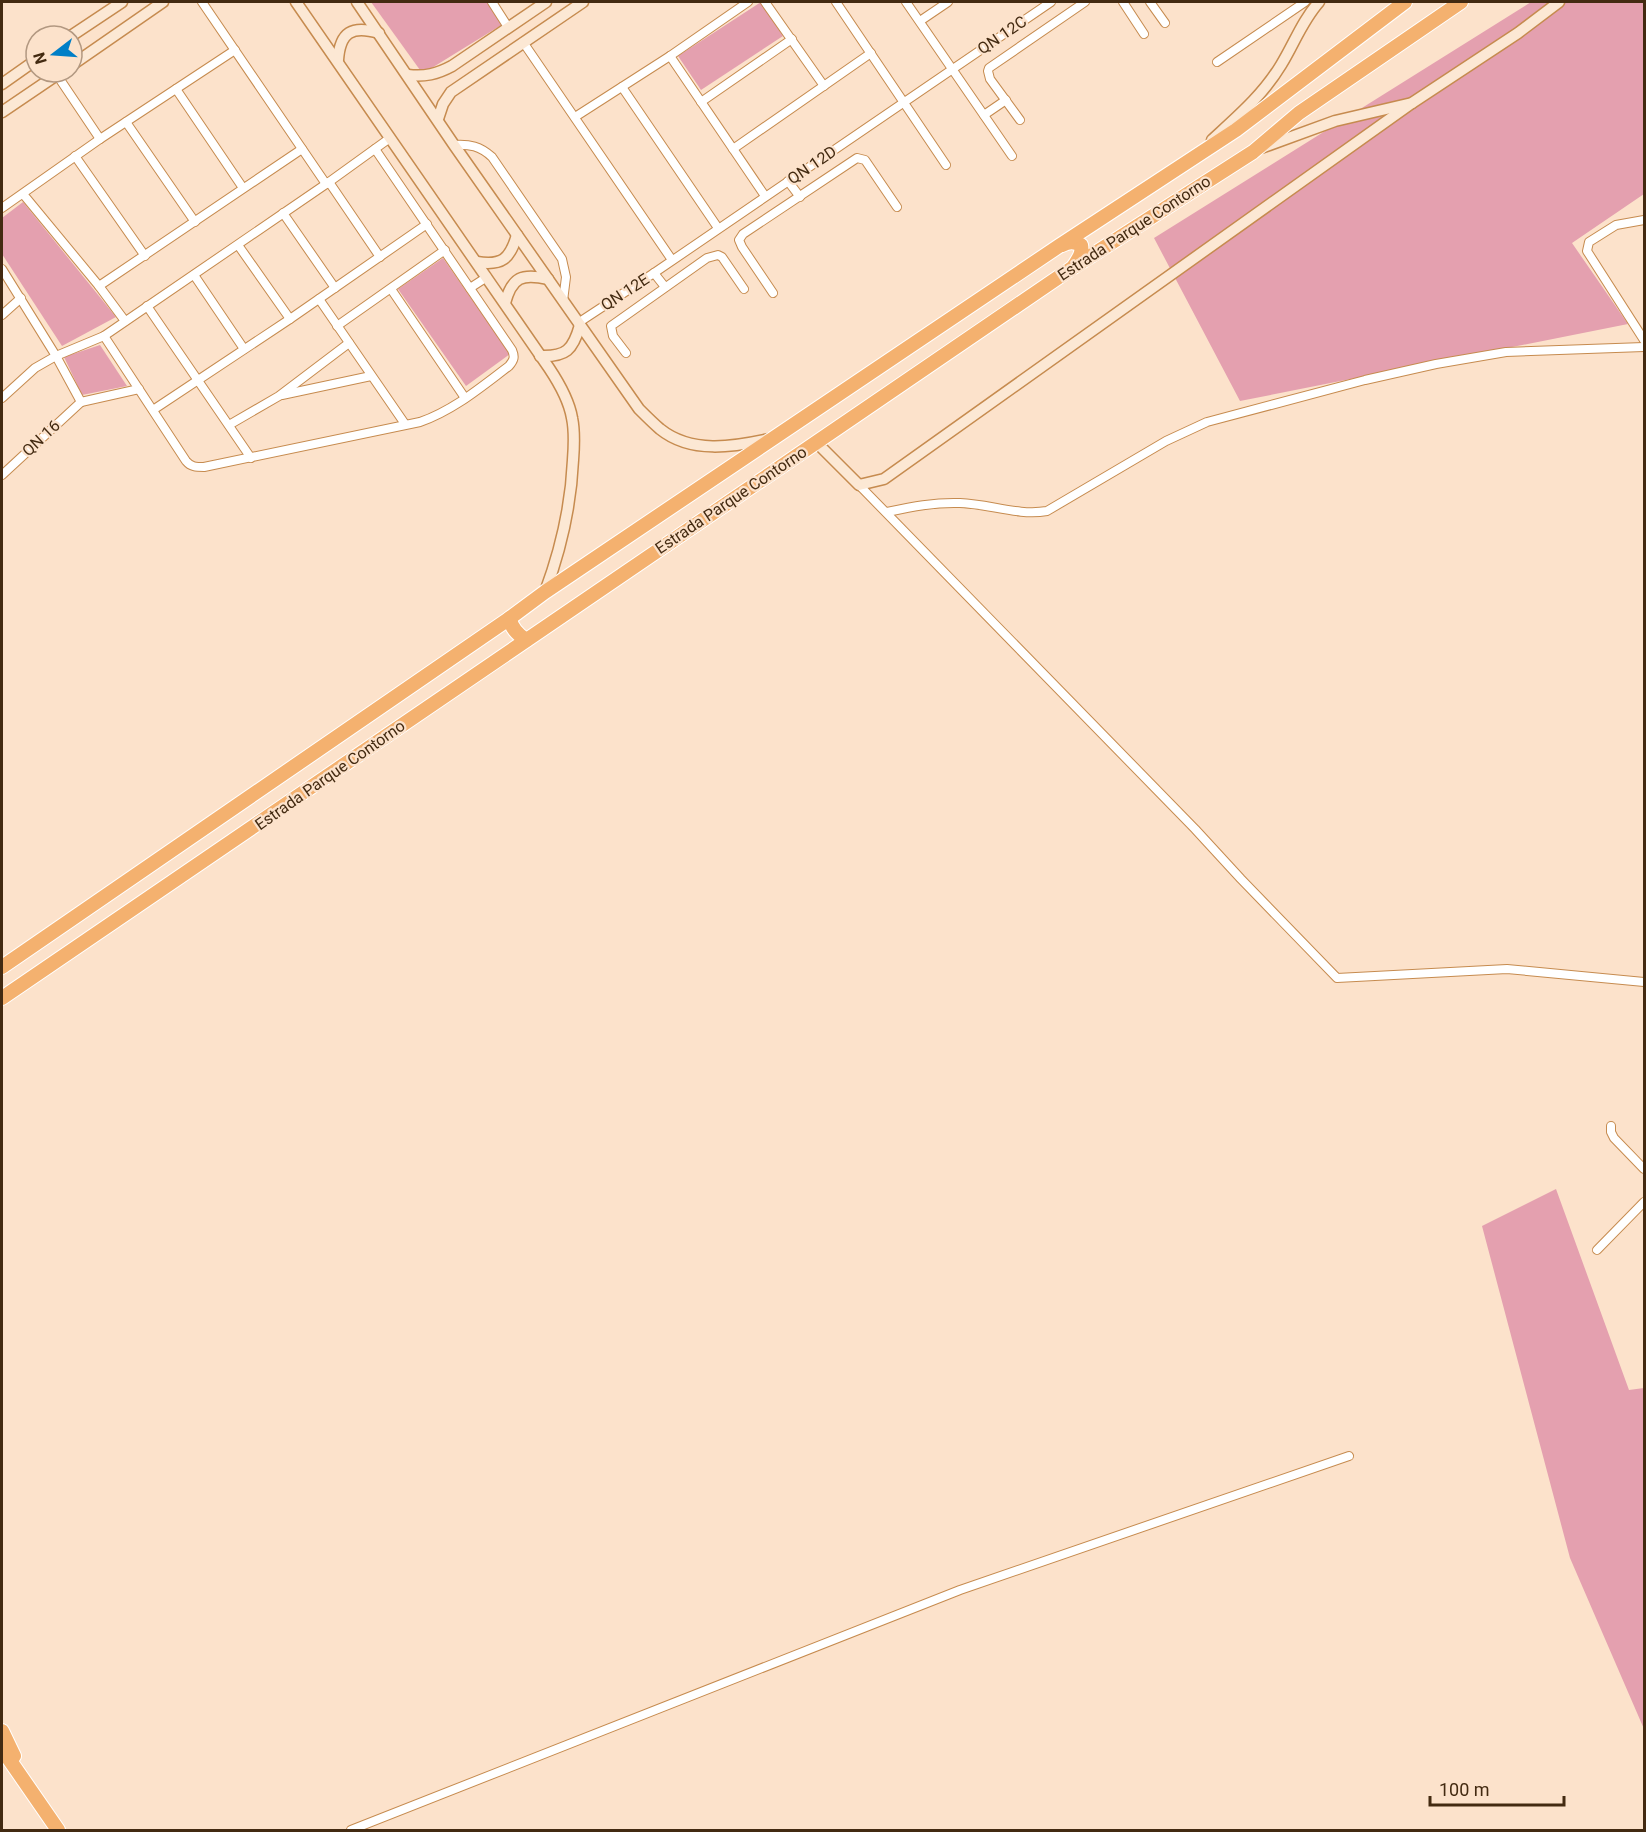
<svg xmlns="http://www.w3.org/2000/svg" width="1646" height="1832" font-family="Roboto,sans-serif">
	<style>
		.green { fill: #e4a0af }
		.lines { fill: none; stroke-linecap: round; stroke-linejoin: round }
		.street-casing { stroke: #c68b4f; stroke-width: 10 }
		.secondary-casing { stroke: #c68b4f; stroke-width: 13 }
		.highway-casing { stroke: #fff; stroke-width: 16 }
		.street { stroke: #fff; stroke-width: 8 }
		.secondary { stroke: #fce8d4; stroke-width: 10 }
		.highway { stroke: #f4b16f; stroke-width: 14 }
		.labels { text-anchor: middle; dominant-baseline: central; stroke-width: 4.5; stroke-linejoin: round; paint-order: stroke }
		.street-label { font-size: 16px; fill: #432a11; stroke: #fce2cb }
	</style>
	<rect width="100%" height="100%" fill="#fce2cb"/>
	<g class="green">
		<polygon points="371,2 488,2 503,24 430,69 420,70"/>
		<polygon points="761,2 783,36 701,90 678,56"/>
		<polygon points="1531,2 1644,2 1644,194 1572,243 1628,324 1240,401 1154,238"/>
		<polygon points="23,202 116,317 62,346 2,254 2,218"/>
		<polygon points="443,258 510,354 466,386 398,289"/>
		<polygon points="100,345 127,386 82,395 64,357"/>
		<polygon points="1556,1189 1629,1390 1644,1388 1644,1729 1570,1558 1482,1226"/>
	</g>
	<g class="lines">
		<defs>
			<g id="street">
				<polyline points="202,2 326,184"/>
				<polyline points="492,2 508,27"/>
				<polyline points="765,2 824,86"/>
				<polyline points="836,2 946,165"/>
				<polyline points="906,2 1012,156"/>
				<polyline points="1123,2 1144,34"/>
				<polyline points="1150,2 1165,23"/>
				<polyline points="920,21 948,2"/>
				<polyline points="523,42 672,260"/>
				<polyline points="670,56 765,196"/>
				<polyline points="1217,62 1305,2"/>
				<polyline points="57,75 100,139"/>
				<polyline points="622,87 718,228"/>
				<polyline points="176,89 243,188"/>
				<polyline points="701,102 792,39"/>
				<polyline points="984,115 1006,100"/>
				<polyline points="575,117 670,56 748,2"/>
				<polyline points="1020,120 990,79 988,71 989,68 1085,2"/>
				<polyline points="126,122 195,222"/>
				<path d="M 454,145 C 470,144 480,146 492,157 L 562,259 L 566,277 L 563,301"/>
				<polyline points="733,149 871,53"/>
				<polyline points="75,156 145,256"/>
				<polyline points="788,181 800,197"/>
				<polyline points="329,182 380,257"/>
				<polyline points="23,194 99,286 125,321"/>
				<polyline points="2,208 100,139 235,50"/>
				<polyline points="283,213 335,288"/>
				<polyline points="1644,220 1616,225 1589,242 1587,251 1644,340"/>
				<polyline points="238,245 290,319"/>
				<polyline points="2,269 56,356 81,402"/>
				<polyline points="654,273 665,287"/>
				<polyline points="194,275 244,349"/>
				<polyline points="99,286 302,149"/>
				<polyline points="470,288 487,277"/>
				<polyline points="391,289 465,398"/>
				<polyline points="773,293 742,247 739,240 743,234 857,158 865,160 897,207"/>
				<polyline points="319,299 405,424"/>
				<polyline points="147,306 251,458"/>
				<polyline points="2,315 21,298"/>
				<polyline points="578,323 654,273 1051,2"/>
				<polyline points="337,326 445,250"/>
				<path d="M 104,336 L 186,461 C 191,467 196,467 204,467 L 420,422 C 454,410 481,387 509,366 C 514,360 515,357 512,350 L 375,149"/>
				<polyline points="626,353 613,336 611,326 707,258 718,255 722,257 744,289"/>
				<polyline points="282,395 371,376"/>
				<polyline points="2,398 35,368 56,356 104,336 329,182 390,138"/>
				<polyline points="81,402 139,389"/>
				<polyline points="153,410 290,319 427,224"/>
				<polyline points="229,425 279,396 349,343"/>
				<polyline points="2,475 81,402"/>
				<polyline points="859,485 1195,829 1241,879 1337,978 1507,969 1644,982"/>
				<path d="M 887,512 C 911,507 935,502 960,503 C 990,504 1018,516 1047,511 L 1166,441 L 1207,422 L 1365,380 L 1436,364 L 1506,352 L 1644,347"/>
				<polyline points="1611,1126 1611,1132 1614,1138 1644,1169"/>
				<polyline points="1597,1250 1644,1202"/>
				<polyline points="351,1830 960,1590 1349,1456"/>
			</g>
			<g id="secondary">
				<path d="M 296,2 L 549,368 C 559,383 569,400 572,418 C 575,432 574,447 573,460 C 571,506 561,549 545,592"/>
				<path d="M 357,2 L 454,145 L 639,409 C 646,416 653,423 660,429 C 691,454 733,447 769,439"/>
				<polyline points="71,36 122,2"/>
				<path d="M 338,60 C 340,32 352,25 379,33"/>
				<polyline points="72,65 163,2"/>
				<path d="M 408,75 C 425,77 437,74 452,66 L 546,2"/>
				<polyline points="2,84 36,60"/>
				<polyline points="2,112 61,72"/>
				<polyline points="438,119 443,104 451,92 583,2"/>
				<path d="M 1212,140 C 1237,117 1263,95 1281,65 C 1294,44 1302,21 1319,2"/>
				<polyline points="1261,148 1335,121 1412,103 1518,33 1559,2"/>
				<path d="M 477,262 C 502,266 510,259 517,235"/>
				<path d="M 505,303 C 512,277 522,273 548,279"/>
				<path d="M 540,356 C 566,357 573,350 580,325"/>
				<polyline points="816,442 859,485 884,479 1412,103"/>
			</g>
			<g id="highway">
				<path d="M 1062,245 C 1069,242 1073,241 1081,245 C 1083,254 1078,259 1074,266"/>
				<path d="M 510,618 C 511,628 517,634 526,640"/>
				<polyline points="2,967 510,618 545,592 1059,246 1236,130 1405,2"/>
				<polyline points="2,998 1072,268 1253,152 1299,113 1461,2"/>
				<polyline points="2,1731 14,1756"/>
				<polyline points="2,1749 58,1830"/>
			</g>
		</defs>
		<use href="#street" class="street-casing"/>
		<use href="#secondary" class="secondary-casing"/>
		<use href="#highway" class="highway-casing"/>
		<use href="#street" class="street"/>
		<use href="#secondary" class="secondary"/>
		<use href="#highway" class="highway"/>
	</g>
	<g class="labels">
		<g class="street-label">
			<text transform="translate(1002 35) rotate(-34)">QN 12C</text>
			<text transform="translate(812 165) rotate(-34)">QN 12D</text>
			<text transform="translate(1134 228) rotate(-33)">Estrada Parque Contorno</text>
			<text transform="translate(625 292) rotate(-33)">QN 12E</text>
			<text transform="translate(41 438) rotate(-43)">QN 16</text>
			<text transform="translate(731 500) rotate(-34)">Estrada Parque Contorno</text>
			<text transform="translate(330 775) rotate(-35)">Estrada Parque Contorno</text>
		</g>
	</g>
	<rect width="1646" height="1832" fill="none" stroke="#432a11" stroke-width="6"/>
	<g transform="translate(54 54) rotate(253)"><circle r="28" fill="#fce2cb" stroke="#b29881" stroke-width="1.5"/>
	<path d="M0-4.5L10 22L0 15L-10 22Z" fill="#007fc7"/>
	<text y="-9" font-size="16" font-weight="bold" text-anchor="middle" fill="#432a11">N</text>
	</g>
	<path d="M1430 1796v9h134v-9" fill="none" stroke="#432a11" stroke-width="3"/>
	<text x="1439" y="1796" font-size="18" fill="#432a11" stroke="#fce2cb" stroke-width="4.5" paint-order="stroke">100 m</text>
</svg>
